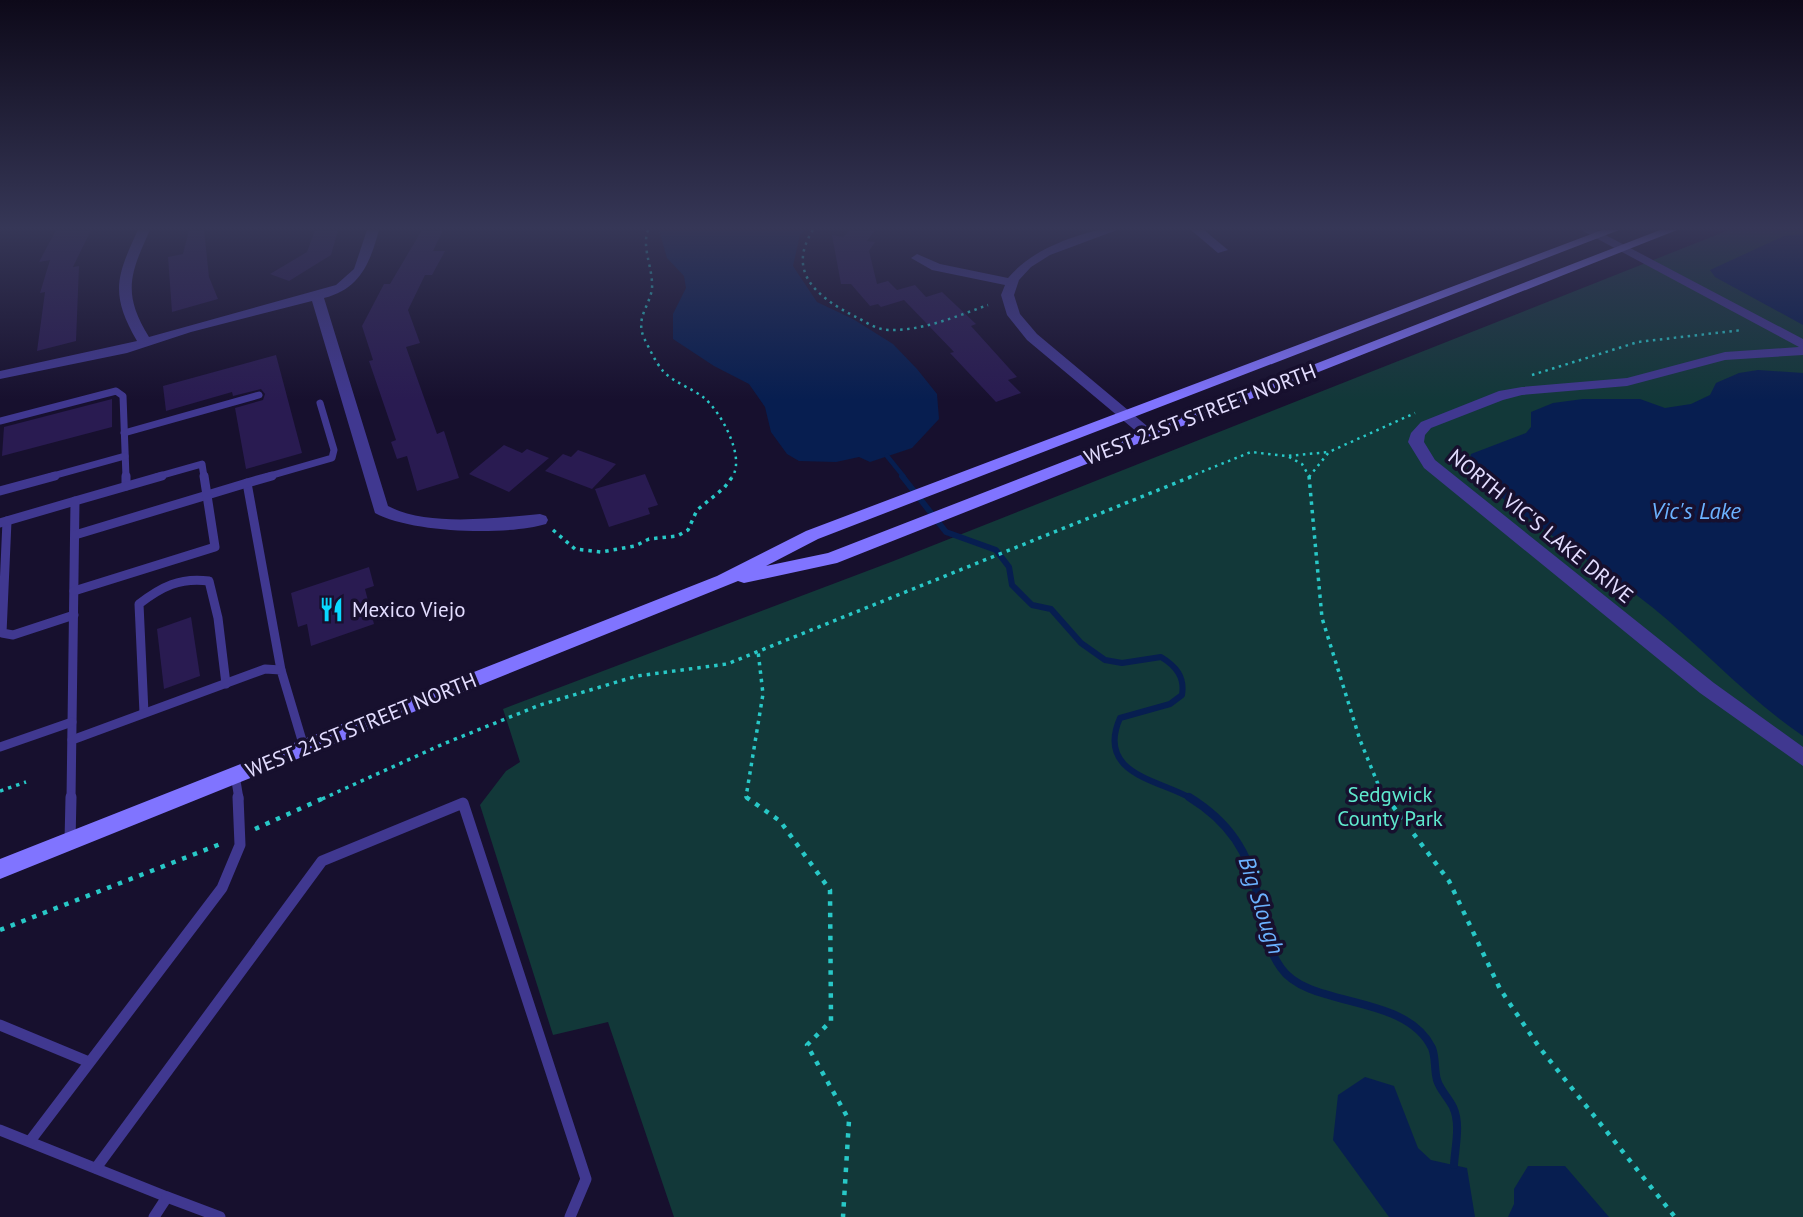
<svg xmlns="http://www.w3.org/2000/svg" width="1803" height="1217" font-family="'PT Sans',sans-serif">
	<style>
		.green { fill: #123839 }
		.water { fill: #071e50 }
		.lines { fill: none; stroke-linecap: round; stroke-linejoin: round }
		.stream-far2 { stroke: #071e50; stroke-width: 4.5 }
		.stream-far1 { stroke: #071e50; stroke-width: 6 }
		.stream { stroke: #071e50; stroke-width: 8 }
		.building { fill: #291b51 }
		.path-far2 { stroke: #28c8c7; stroke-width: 2.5; stroke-dasharray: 2.5 4.5; stroke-linecap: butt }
		.path-far1 { stroke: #28c8c7; stroke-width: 3.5; stroke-dasharray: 3.5 5; stroke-linecap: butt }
		.path { stroke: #28c8c7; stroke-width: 4.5; stroke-dasharray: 4.5 7; stroke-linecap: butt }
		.service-far2 { stroke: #403890; stroke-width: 7 }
		.service-far1 { stroke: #403890; stroke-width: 9 }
		.service { stroke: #403890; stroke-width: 11 }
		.minor { fill: #403890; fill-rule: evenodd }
		.secondary { fill: #8074ff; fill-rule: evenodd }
		.labels { text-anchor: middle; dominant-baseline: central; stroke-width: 7; stroke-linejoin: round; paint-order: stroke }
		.street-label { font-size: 21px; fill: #e3ddff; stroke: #17102e }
		.poi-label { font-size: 21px; fill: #e3ddff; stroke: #17102e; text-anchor: start }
		.park-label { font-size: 21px; fill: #5fe9ce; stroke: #17102e }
		.water-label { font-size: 23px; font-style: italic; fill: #6bb2ff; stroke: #17102e }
	</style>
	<rect width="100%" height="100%" fill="#17102e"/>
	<polygon class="green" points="1729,230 1803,230 1803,1217 674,1217 608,1022 553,1035 480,805 506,771 520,762 503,709 891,562"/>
	<g class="water">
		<polygon points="659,230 806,230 800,235 793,266 817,302 853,319 893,344 917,369 937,394 939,419 912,448 870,462 859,457 836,462 799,461 787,454 771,432 765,407 749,384 714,366 673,339 673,314 686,288 684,276 667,258"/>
		<polygon points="1803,234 1803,325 1715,277 1710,270 1784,236"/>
		<path d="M 1758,370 L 1803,373 L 1803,736 C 1748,699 1704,649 1652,607 C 1592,559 1522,522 1468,467 L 1471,454 L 1526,433 L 1531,427 L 1531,412 L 1553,403 L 1583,399 L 1640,399 L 1665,408 L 1691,404 L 1710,395 L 1716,383 L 1739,373 Z"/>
		<polygon points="1365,1077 1394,1086 1418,1148 1431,1160 1467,1168 1475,1217 1389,1217 1333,1140 1338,1095"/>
		<polygon points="1528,1166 1565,1166 1609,1217 1508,1217 1514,1204 1514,1189"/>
	</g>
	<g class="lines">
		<polyline class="stream-far2" points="887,456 904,477"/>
		<path class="stream-far1" d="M 902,476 L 946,532 L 996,550 L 1009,567 L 1012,585 L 1032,605 L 1051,609 L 1081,643 L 1105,660 L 1122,663 L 1161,657 C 1176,666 1185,677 1182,695 L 1170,704 L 1120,718 C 1095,775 1161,780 1192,799"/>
		<path class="stream" d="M 1189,797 C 1228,821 1250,852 1258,898 C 1263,923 1266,947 1281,968 C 1309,1009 1406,993 1432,1048 C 1436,1058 1434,1069 1437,1080 C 1440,1090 1448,1097 1453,1107 C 1461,1124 1455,1147 1454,1165"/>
	</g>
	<g class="building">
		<polygon points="56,230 91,230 73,267 79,266 76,341 37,351 45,292 40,293 50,260 39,262"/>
		<polygon points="189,230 204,230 209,277 218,299 172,312 168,257 183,254"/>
		<polygon points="315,230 338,230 331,255 289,281 270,274 307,252"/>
		<polygon points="422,230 443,230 433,251 445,251 432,275 425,275 408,310 420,343 406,347 437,434 444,431 459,478 417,491 407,456 397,459 391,442 396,440 369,361 373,360 362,326 384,284 390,284"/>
		<polygon points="850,230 875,230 867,241 875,242 869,251 877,284 888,281 897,290 915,285 926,297 942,292 976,324 971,326 1017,377 1008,380 1021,393 996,402 950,353 954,352 904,300 881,307 878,304 870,306 851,284 841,284 832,235 843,237"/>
		<polygon points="276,355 302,453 246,469 235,408 263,400 265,394 261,389 233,396 232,392 166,411 163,386"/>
		<polygon points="112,399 112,427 2,456 4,427"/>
		<polygon points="504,445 522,453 527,449 549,458 509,492 469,474"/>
		<polygon points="578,450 616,464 592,489 545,471 563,454 571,457"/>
		<polygon points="645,474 658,505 648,508 650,514 609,527 595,489"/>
		<polygon points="369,567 374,586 365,589 374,624 311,646 307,624 298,627 291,593"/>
		<polygon points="191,617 200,676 164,689 157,629"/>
	</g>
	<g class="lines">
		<g class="path-far2">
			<path d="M 648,230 C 642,246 651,264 652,282 C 654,303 634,315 644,338 C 649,348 656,363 663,371 C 673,382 691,388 703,397 C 721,411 746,458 732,477"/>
			<path d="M 813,230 C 786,272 817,297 854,316 C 865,321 876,330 889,330 C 923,331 957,316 988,305"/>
			<polyline points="1532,375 1638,342 1742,330"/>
			<polyline points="1289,457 1302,464 1309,476"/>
			<polyline points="1189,477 1251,452 1287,456 1329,452"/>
			<polyline points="1309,477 1329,452 1415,413"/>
		</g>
		<g class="path-far1">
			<polyline points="1309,476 1322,618 1360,740 1380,789 1387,799"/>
			<polyline points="553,530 575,549 601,552 635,546 649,539 677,536 688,530 697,510 724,488 733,476"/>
			<polyline points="0,791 26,782"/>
			<polyline points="322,799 443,744 540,705 637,676 727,664 1193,476"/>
			<polyline points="748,799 746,797 763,694 758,651"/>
		</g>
		<g class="path">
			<polyline points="746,797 780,821 830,890 831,1021 807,1045 849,1120 843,1217"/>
			<polyline points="1386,797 1449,881 1500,989 1539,1047 1675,1217"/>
			<polyline points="255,829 326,797"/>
			<polyline points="0,930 223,843"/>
		</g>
		<g class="service-far2">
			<polyline points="0,421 116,391 123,396 126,477"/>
			<polyline points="124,433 259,395"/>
			<polyline points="49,477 125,456"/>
			<polyline points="156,477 202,464 204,477"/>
			<polyline points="266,477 332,458 334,450 320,403"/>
		</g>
		<g class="service-far1">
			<polyline points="126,476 126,486"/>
			<polyline points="272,476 247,483 281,670"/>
			<polyline points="0,491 55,476"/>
			<polyline points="75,501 162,476"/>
			<polyline points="7,521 2,633 13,635 74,615"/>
			<polyline points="0,523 75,501 71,799"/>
			<polyline points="75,535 247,483"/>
			<polyline points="74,591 215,547 204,476"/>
			<path d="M 144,713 L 139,604 C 161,587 180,577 209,581 L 218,618 L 226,684"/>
			<polyline points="72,740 265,669 281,670 304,747"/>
			<polyline points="0,747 72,722"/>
			<polyline points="235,775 239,799"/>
		</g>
		<g class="service">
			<polyline points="70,841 71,797"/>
			<polyline points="0,1025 89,1062"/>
			<polyline points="0,1130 167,1197 154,1217"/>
			<polyline points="30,1141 222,888 240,845 238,797"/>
			<polyline points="96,1168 322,861 463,803 586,1179 570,1217"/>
			<polyline points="167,1197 220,1217"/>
		</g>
		<g class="minor">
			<path d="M 138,230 L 150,230 C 130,274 122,293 149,337 L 336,285 L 354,269 L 367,230 L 379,230 C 370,263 360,289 324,298 L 388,506 C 427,527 496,518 540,514 L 546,516 L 548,520 L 546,524 C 506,536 411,533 375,513 L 312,301 L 191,332 L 127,353 L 0,379 L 0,371 L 137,341 C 110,294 116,277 138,230 Z"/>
			<path d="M 1098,230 L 1117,230 L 1050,255 L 1031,267 L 1019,280 L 1014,295 L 1020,314 L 1037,334 L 1153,431 L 1153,437 L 1143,437 L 1027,340 L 1007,315 L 1001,295 L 1005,285 L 932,270 L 911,258 L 917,254 L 940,264 L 1008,278 C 1031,251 1064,239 1098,230 Z"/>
			<polygon points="1191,230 1204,230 1228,250 1218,253"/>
			<polygon points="1581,230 1596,230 1803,339 1803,355 1725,360 1627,386 1522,395 1503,400 1431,428 1425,435 1424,442 1435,460 1714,683 1803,747 1803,766 1700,693 1424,468 1408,442 1411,433 1421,422 1499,391 1522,387 1627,378 1725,352 1799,347"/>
		</g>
		<polygon class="secondary" points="1602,230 1619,230 818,539 766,566 828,553 1660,230 1677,230 837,563 744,583 738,581 0,879 0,859 717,576 806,531"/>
	</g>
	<linearGradient id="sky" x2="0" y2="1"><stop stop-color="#0d0919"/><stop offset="0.57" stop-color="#363757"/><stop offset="1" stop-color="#363757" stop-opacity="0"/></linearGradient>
	<rect width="1803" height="400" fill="url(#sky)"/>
	<defs>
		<symbol id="restaurant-bare" viewBox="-9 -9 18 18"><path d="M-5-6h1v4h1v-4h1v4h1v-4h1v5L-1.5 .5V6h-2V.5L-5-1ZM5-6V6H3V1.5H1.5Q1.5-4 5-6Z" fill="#09d8ff" stroke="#17102e" stroke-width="2.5" paint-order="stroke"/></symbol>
	</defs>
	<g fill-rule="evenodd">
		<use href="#restaurant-bare" x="314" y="592" width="35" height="35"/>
	</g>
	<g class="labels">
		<g class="street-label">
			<text transform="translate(1200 414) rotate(-21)">WEST 21ST STREET NORTH</text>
			<text transform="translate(1541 526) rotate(39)">NORTH VIC'S LAKE DRIVE</text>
			<text transform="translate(361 725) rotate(-22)">WEST 21ST STREET NORTH</text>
		</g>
		<g class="poi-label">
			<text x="352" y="609">Mexico Viejo</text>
		</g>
		<g class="park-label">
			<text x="1390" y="794">Sedgwick<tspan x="1390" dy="24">County Park</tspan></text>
		</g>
		<g class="water-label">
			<text x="1696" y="510">Vic's Lake</text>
			<text transform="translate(1262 905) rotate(72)">Big Slough</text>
		</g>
	</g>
</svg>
